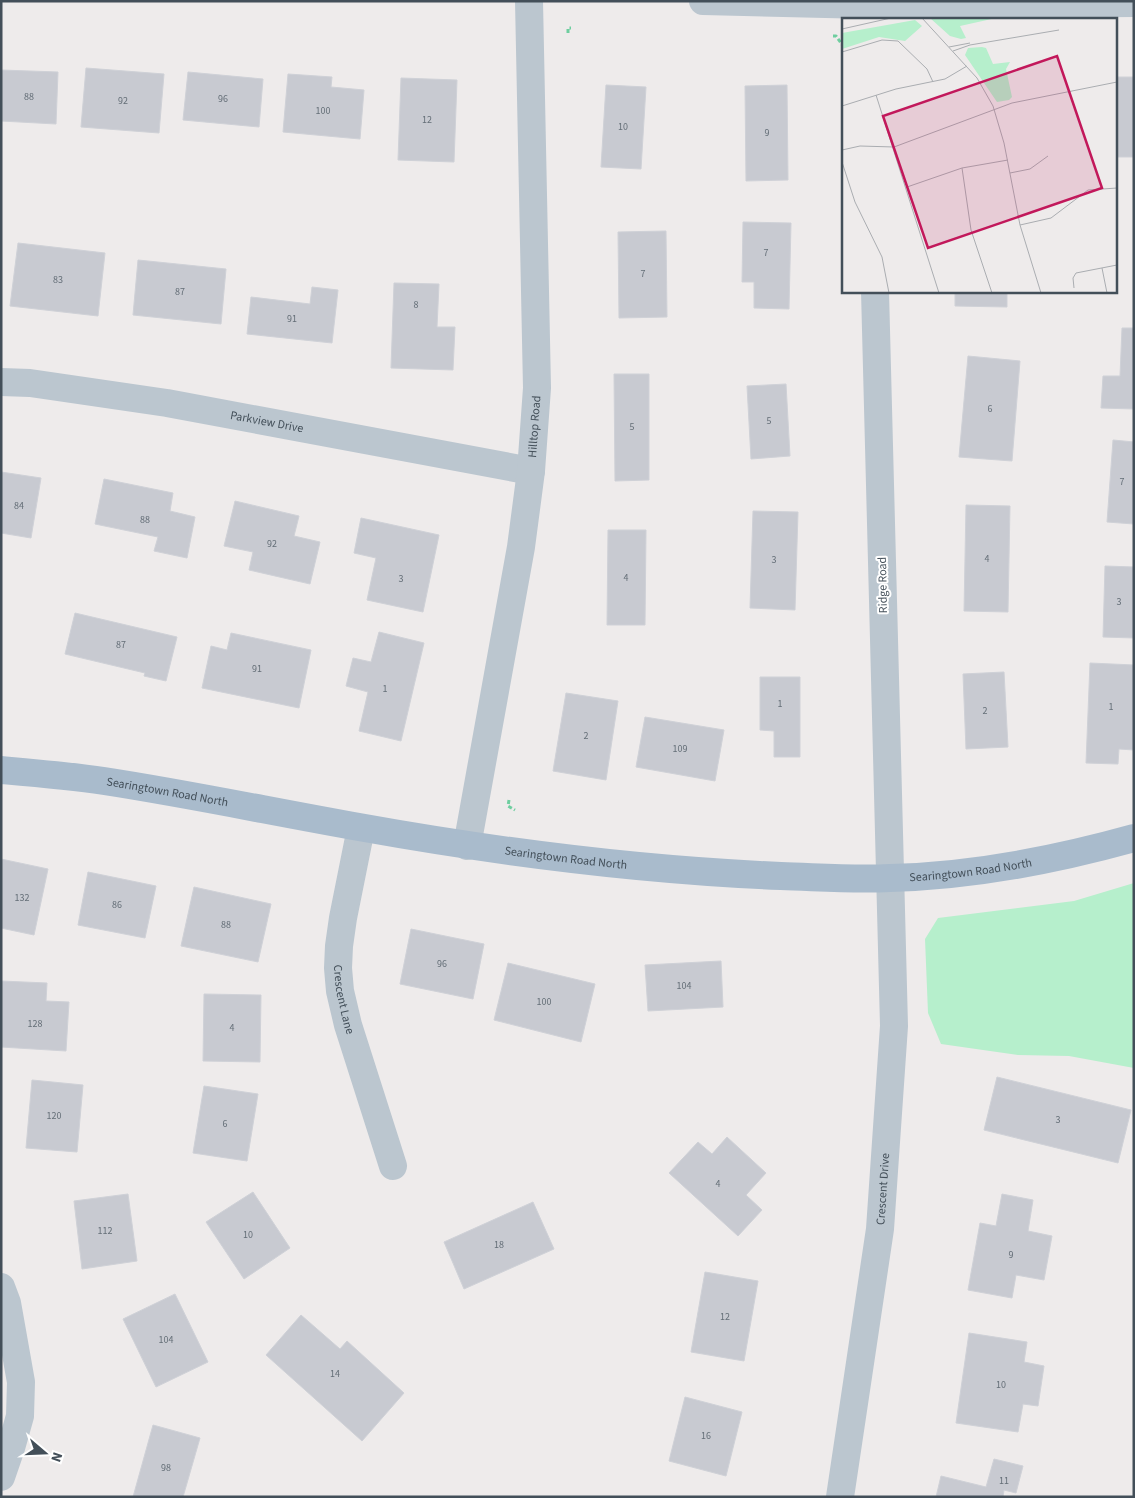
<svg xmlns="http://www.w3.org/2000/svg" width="1135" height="1498" font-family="'Source Sans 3',sans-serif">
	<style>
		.green { fill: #b6efcc }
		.building { fill: #c8cad1; stroke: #cfd1d7 }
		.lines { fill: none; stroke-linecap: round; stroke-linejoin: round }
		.path { stroke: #6ece9f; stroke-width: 3; stroke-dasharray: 4 2.5; stroke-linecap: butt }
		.minor { stroke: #bbc6cf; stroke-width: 28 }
		.major { stroke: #a9bbcc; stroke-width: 28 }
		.labels { text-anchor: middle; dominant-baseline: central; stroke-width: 4; stroke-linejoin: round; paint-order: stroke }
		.number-label { font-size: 10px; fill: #646e77 }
		.street-label { font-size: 12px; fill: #434f59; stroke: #fff }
		.inset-road { fill: none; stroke: #aaadb1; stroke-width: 1 }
		.view { fill: #c2185b; fill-opacity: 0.15; stroke: #c2185b; stroke-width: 2.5 }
		.inset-edge { fill: none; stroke: #434f59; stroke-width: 2.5 }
	</style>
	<rect width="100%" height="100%" fill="#eeebeb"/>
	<polygon class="green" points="1134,883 1134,1068 1069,1056 1018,1055 941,1044 928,1013 925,939 938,918 1074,901"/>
	<g class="building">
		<polygon points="86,68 164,74 159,133 81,127"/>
		<polygon points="1,70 58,72 56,124 1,121"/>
		<polygon points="188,72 263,79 259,127 183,120"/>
		<polygon points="288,74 332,77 331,87 364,90 360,139 283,132"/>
		<rect x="1116" y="77" width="18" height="80"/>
		<polygon points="401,78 457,80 454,162 398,160"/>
		<polygon points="606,85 646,87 641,169 601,167"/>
		<polygon points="787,85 788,180 746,181 745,86"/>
		<polygon points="743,222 791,223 789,309 754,308 754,282 742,282"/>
		<polygon points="666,231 667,317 619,318 618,232"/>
		<polygon points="18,243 105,253 98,316 10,306"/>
		<polygon points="138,260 226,269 221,324 133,315"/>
		<polygon points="394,283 439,284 437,327 455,327 453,370 391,368"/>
		<polygon points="312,287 338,290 332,343 247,334 251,297 310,304"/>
		<polygon points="955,291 1007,291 1007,307 955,306"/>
		<polygon points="1122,328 1134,328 1134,409 1101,408 1103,376 1120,376"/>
		<polygon points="968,356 1020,361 1012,461 959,457"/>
		<polygon points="614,374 649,374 649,480 615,481"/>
		<polygon points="786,384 790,456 751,459 747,386"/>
		<polygon points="1113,440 1134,442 1134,524 1107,522"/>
		<polygon points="1,472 41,478 31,538 1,533"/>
		<polygon points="104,479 173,493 170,511 195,517 187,558 154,551 158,537 95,524"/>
		<polygon points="235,501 299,516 294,536 320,542 310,584 249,570 253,552 224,546"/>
		<polygon points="966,505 1010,506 1008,612 964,611"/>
		<polygon points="753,511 798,512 795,610 750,608"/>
		<polygon points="361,518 439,535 423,612 367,600 376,558 354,553"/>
		<polygon points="608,530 646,530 645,625 607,625"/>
		<polygon points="1105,566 1134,567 1134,638 1103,637"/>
		<polygon points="75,613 177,637 166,681 144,676 145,673 65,654"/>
		<polygon points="379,632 424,643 401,741 359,731 368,692 346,686 353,658 371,662"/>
		<polygon points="231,633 311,650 299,708 202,688 211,646 227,650"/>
		<polygon points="1090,663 1134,665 1134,750 1119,749 1118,764 1086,763"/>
		<polygon points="1004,672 1008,747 966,749 963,674"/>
		<polygon points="760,677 800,677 800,757 774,757 774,731 760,730"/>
		<polygon points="566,693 618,701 606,780 553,771"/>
		<polygon points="645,717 724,730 715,781 636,767"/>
		<polygon points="1,859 48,869 34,935 1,928"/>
		<polygon points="88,872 156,886 145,938 78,925"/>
		<polygon points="194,887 271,904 258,962 181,946"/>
		<polygon points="411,929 484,944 473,999 400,984"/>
		<polygon points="721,961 723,1007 648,1011 645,965"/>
		<polygon points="508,963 595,984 581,1042 494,1020"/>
		<polygon points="1,981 47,983 46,1001 69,1002 66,1051 1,1047"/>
		<polygon points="204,994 261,995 260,1062 203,1061"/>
		<polygon points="997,1077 1131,1110 1118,1163 984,1130"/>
		<polygon points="32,1080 83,1085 77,1152 26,1148"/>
		<polygon points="204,1086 258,1094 247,1161 193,1153"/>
		<polygon points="727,1137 766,1173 746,1195 762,1210 738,1236 669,1173 698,1142 712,1154"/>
		<polygon points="253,1192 290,1248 244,1279 206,1222"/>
		<polygon points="128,1194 137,1261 82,1269 74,1201"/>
		<polygon points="1002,1194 1033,1200 1028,1231 1052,1236 1044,1280 1016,1275 1012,1298 968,1290 980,1223 996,1226"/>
		<polygon points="533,1202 554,1249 464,1289 444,1242"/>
		<polygon points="705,1272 758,1281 744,1361 691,1352"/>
		<polygon points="175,1294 208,1362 156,1387 123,1319"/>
		<polygon points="301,1315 340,1349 347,1341 404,1393 362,1441 266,1355"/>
		<polygon points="969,1333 1027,1342 1024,1362 1044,1366 1038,1406 1023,1404 1018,1432 956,1423"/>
		<polygon points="685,1397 742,1412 726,1476 669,1461"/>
		<polygon points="153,1425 200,1438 183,1497 133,1497"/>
		<polygon points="994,1459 1023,1466 1016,1493 1004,1490 1003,1497 936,1497 941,1476 986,1487"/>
	</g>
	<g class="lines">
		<g class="path">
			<polyline points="568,33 568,28 571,28"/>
			<polyline points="833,36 836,36 844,47"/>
			<polyline points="509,800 508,806 515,810"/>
		</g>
		<g class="minor">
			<polyline points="703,1 868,5 1134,3"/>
			<path id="s1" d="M 1,382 L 30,383 L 167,403 L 531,471"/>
			<path id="s2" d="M 361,828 L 343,918 L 339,946 L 338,968 L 340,991 L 348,1025 L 393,1166"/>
			<path id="s3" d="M 467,846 L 521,547 L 531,471 L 537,388 L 529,1"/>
			<polyline points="1,1287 7,1303 21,1382 20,1416 11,1448 1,1477"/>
			<path id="s4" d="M 840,1497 L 880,1229 L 894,1026 L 875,291"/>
		</g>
		<path class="major" id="s5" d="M 1,770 C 35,773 70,776 104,781 C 189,794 274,812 359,827 C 498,852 639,870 781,876 C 817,877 854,880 890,878 C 973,876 1055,860 1134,838"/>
	</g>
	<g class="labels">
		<g class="number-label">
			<text x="29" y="97">88</text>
			<text x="223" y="99">96</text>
			<text x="123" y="101">92</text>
			<text x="323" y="111">100</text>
			<text x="427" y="120">12</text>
			<text x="623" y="127">10</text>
			<text x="767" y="133">9</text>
			<text x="766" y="253">7</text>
			<text x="643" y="274">7</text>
			<text x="58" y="280">83</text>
			<text x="180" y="292">87</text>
			<text x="416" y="305">8</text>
			<text x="292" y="319">91</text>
			<text x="990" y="409">6</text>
			<text x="769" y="421">5</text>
			<text x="632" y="427">5</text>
			<text x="1122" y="482">7</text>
			<text x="19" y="506">84</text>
			<text x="145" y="520">88</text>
			<text x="272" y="544">92</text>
			<text x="987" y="559">4</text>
			<text x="774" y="560">3</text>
			<text x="626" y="578">4</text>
			<text x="401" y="579">3</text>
			<text x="1119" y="602">3</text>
			<text x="121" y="645">87</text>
			<text x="257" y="669">91</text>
			<text x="385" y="689">1</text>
			<text x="780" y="704">1</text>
			<text x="1111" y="707">1</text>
			<text x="985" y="711">2</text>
			<text x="586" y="736">2</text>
			<text x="680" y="749">109</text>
			<text x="22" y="898">132</text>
			<text x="117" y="905">86</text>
			<text x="226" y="925">88</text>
			<text x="442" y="964">96</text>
			<text x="684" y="986">104</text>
			<text x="544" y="1002">100</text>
			<text x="35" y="1024">128</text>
			<text x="232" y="1028">4</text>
			<text x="54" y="1116">120</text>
			<text x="1058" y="1120">3</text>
			<text x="225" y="1124">6</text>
			<text x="718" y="1184">4</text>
			<text x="105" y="1231">112</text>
			<text x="248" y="1235">10</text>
			<text x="499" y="1245">18</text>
			<text x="1011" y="1255">9</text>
			<text x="725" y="1317">12</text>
			<text x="166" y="1340">104</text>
			<text x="335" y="1374">14</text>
			<text x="1001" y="1385">10</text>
			<text x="706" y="1436">16</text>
			<text x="166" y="1468">98</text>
			<text x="1004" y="1481">11</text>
		</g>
		<g class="street-label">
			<text stroke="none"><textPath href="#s1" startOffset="269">Parkview Drive</textPath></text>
			<text stroke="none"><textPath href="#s3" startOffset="425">Hilltop Road</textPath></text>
			<text transform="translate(883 585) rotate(-91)">Ridge Road</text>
			<text stroke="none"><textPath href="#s5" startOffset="168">Searingtown Road North</textPath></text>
			<text stroke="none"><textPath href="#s5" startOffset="572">Searingtown Road North</textPath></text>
			<text stroke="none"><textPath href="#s5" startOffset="978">Searingtown Road North</textPath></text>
			<text stroke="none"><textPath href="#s2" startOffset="174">Crescent Lane</textPath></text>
			<text stroke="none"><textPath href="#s4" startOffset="311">Crescent Drive</textPath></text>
		</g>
	</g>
	<g transform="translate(842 18)">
		<rect width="275" height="275" fill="#eeebeb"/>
		<path d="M 88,0 L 154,0 L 118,8 L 124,20 L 119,21 L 108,18 ZM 73,2 L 80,8 L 63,23 L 37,19 L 0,31 L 0,15 ZM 140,29 L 144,30 L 151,46 L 168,44 L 164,51 L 170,79 L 167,82 L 155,84 L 123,37 L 126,30 Z" fill="#b6efcc"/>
		<path class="inset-road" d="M 80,0 L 135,60 L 151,88 L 162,125 L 178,207 L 199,275M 0,11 L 49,0M 107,29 L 128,25M 111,33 L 128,27 L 217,12M 0,34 L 40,22 L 56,23 L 85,51 L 91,64M 34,77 L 97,275M 0,88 L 54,71 L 103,61 L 125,48M 0,132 L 18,128 L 52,129 L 170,85 L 275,64M 0,144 L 13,184 L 40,239 L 47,275M 120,150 L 129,212 L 150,275M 168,155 L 188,151 L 206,138M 65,169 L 120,150 L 166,142M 178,207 L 209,200 L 246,172 L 275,170M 260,250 L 265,275M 232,270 L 231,260 L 234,255 L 275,247"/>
		<path class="view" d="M 215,38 L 260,170 L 86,230 L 41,98 Z"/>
		<rect width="275" height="275" class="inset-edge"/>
	</g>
	<rect width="1135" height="1498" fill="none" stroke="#434f59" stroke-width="5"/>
	<g transform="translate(45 1453) rotate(109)" stroke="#ffffff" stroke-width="4" paint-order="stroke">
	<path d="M0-4L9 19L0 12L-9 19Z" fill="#434f59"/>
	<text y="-8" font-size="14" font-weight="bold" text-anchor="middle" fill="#434f59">N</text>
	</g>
</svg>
